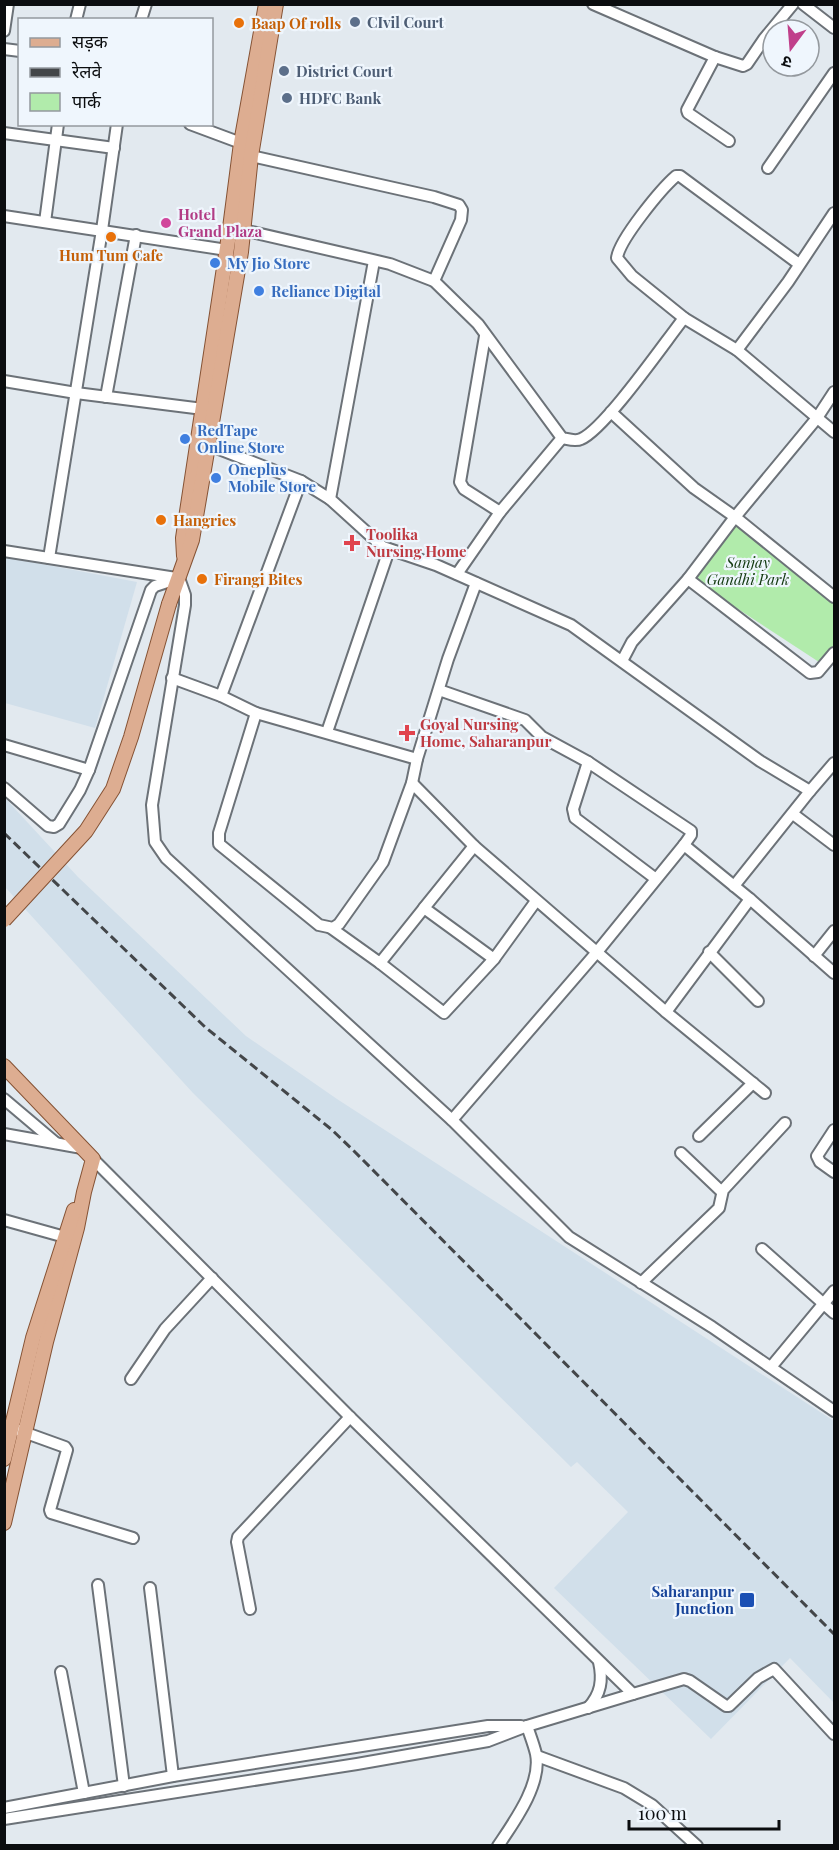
<svg xmlns="http://www.w3.org/2000/svg" width="839" height="1850" font-family="'Playfair Display','Noto Sans Devanagari',serif">
	<style>
		.built { fill: #d1dfea }
		.green { fill: #b1ebab }
		.lines { fill: none; stroke-linecap: round; stroke-linejoin: round }
		.minor-casing { stroke: #6c7278; stroke-width: 14 }
		.major-casing { stroke: #855234; stroke-width: 16 }
		.minor { stroke: #fff; stroke-width: 10 }
		.major { stroke: #ddad91; stroke-width: 14 }
		.rail { stroke: #434649; stroke-width: 3; stroke-dasharray: 9 4.5; stroke-linecap: butt }
		.major-bridge-casing { stroke: #855234; stroke-width: 16; stroke-linecap: butt }
		.major-bridge { stroke: #ddad91; stroke-width: 14 }
		.service-dot { fill: #5c6f8a; stroke: #eff6fd; stroke-width: 2 }
		.food-dot { fill: #e8710a; stroke: #eff6fd; stroke-width: 2 }
		.hotel-dot { fill: #d1479c; stroke: #eff6fd; stroke-width: 2 }
		.shop-dot { fill: #3f7fe0; stroke: #eff6fd; stroke-width: 2 }
		.health-dot { fill: #e0444e; stroke: #eff6fd; stroke-width: 2 }
		.transit-dot { fill: #1a4fb4; stroke: #eff6fd; stroke-width: 2 }
		.labels { text-anchor: middle; dominant-baseline: central; stroke-width: 4.5; stroke-linejoin: round; paint-order: stroke }
		.service-label { font-size: 15px; font-weight: bold; fill: #4e5e75; stroke: #eff6fd; text-anchor: start }
		.food-label { font-size: 15px; font-weight: bold; fill: #c56008; stroke: #eff6fd; text-anchor: start }
		.hotel-label { font-size: 15px; font-weight: bold; fill: #b23c85; stroke: #eff6fd; text-anchor: start }
		.shop-label { font-size: 15px; font-weight: bold; fill: #366cbe; stroke: #eff6fd; text-anchor: start }
		.health-label { font-size: 15px; font-weight: bold; fill: #be3a42; stroke: #eff6fd; text-anchor: start }
		.park-label { font-size: 15px; font-style: italic; fill: #11380e; stroke: #eff6fd }
		.transit-label { font-size: 15px; font-weight: bold; fill: #164399; stroke: #eff6fd; text-anchor: end }
	</style>
	<rect width="100%" height="100%" fill="#e2e9ef"/>
	<g class="built">
		<polygon points="5,557 137,582 95,728 5,703"/>
		<polygon points="4,797 78,877 246,1036 337,1099 834,1421 834,1703 790,1658 711,1739 554,1588 628,1512 577,1462 571,1467 193,1093 5,887"/>
	</g>
	<polygon class="green" points="735,510 834,595 834,648 822,664 689,577"/>
	<g class="lines">
		<defs>
			<g id="minor">
				<polyline points="593,4 715,57 743,66 747,64 764,39 793,4"/>
				<polyline points="803,4 834,28"/>
				<polyline points="76,20 80,4"/>
				<polyline points="141,20 146,4"/>
				<polyline points="4,31 8,4"/>
				<polyline points="4,49 20,51"/>
				<polyline points="715,57 687,110 688,113 729,141"/>
				<polyline points="190,124 241,143"/>
				<polyline points="4,133 114,148"/>
				<polyline points="251,156 434,197 459,205 462,210 461,220 434,281"/>
				<polyline points="768,168 834,73"/>
				<polyline points="4,216 227,250"/>
				<polyline points="45,222 58,124"/>
				<path d="M 243,230 L 390,264 L 434,281 L 478,324 L 562,438 C 568,439 575,442 581,439 C 605,429 665,342 684,318 L 737,350 L 834,432"/>
				<polyline points="374,261 330,499 383,547 436,565 571,625 760,761 810,791 834,763"/>
				<path d="M 684,318 L 632,276 L 617,258 C 619,240 661,189 676,176 L 680,176 L 799,264"/>
				<polyline points="485,336 460,482 464,489 500,512"/>
				<polyline points="737,350 788,282 834,213"/>
				<polyline points="4,381 76,393 203,409"/>
				<polyline points="106,397 136,235"/>
				<polyline points="611,412 694,488 735,517 834,597"/>
				<polyline points="201,442 301,481"/>
				<polyline points="4,551 176,578"/>
				<polyline points="49,558 102,230 117,124"/>
				<polyline points="457,574 500,512 562,438"/>
				<polyline points="179,578 185,595 185,605 152,805 155,842 166,858 452,1120 569,1237 712,1327 834,1411"/>
				<polyline points="688,579 810,673 818,672 834,653"/>
				<polyline points="622,661 632,642 688,579 735,517 817,418 834,392"/>
				<polyline points="172,678 221,696 256,713 219,833 219,844 319,925 333,928 339,924 383,862 412,783 417,759 448,659 476,583"/>
				<polyline points="439,690 525,720 542,737 588,762"/>
				<polyline points="221,696 301,481 330,499"/>
				<polyline points="256,713 417,759"/>
				<polyline points="327,732 389,550"/>
				<polyline points="4,745 89,770"/>
				<polyline points="412,783 474,846 666,1012 765,1093"/>
				<polyline points="4,788 48,826 54,827 59,824 80,790 89,770 151,590 155,586 179,578"/>
				<polyline points="793,814 834,845"/>
				<polyline points="684,845 750,899 834,973"/>
				<polyline points="474,846 424,908 494,959 536,901"/>
				<polyline points="734,886 810,791"/>
				<polyline points="331,928 380,963 444,1013 494,959"/>
				<polyline points="709,952 758,1001"/>
				<polyline points="814,956 834,931"/>
				<polyline points="380,963 424,908"/>
				<polyline points="666,1012 750,899"/>
				<polyline points="4,1099 56,1143"/>
				<polyline points="452,1120 597,952 684,845 691,835 691,831 588,762 573,809 575,818 656,879"/>
				<polyline points="834,1130 817,1156 820,1162 834,1172"/>
				<polyline points="4,1134 82,1148"/>
				<polyline points="699,1136 753,1083"/>
				<polyline points="681,1153 722,1192"/>
				<polyline points="4,1220 65,1237"/>
				<polyline points="762,1249 834,1313"/>
				<polyline points="641,1283 719,1208 723,1190 785,1123"/>
				<polyline points="771,1367 834,1291"/>
				<polyline points="131,1379 165,1329 212,1278"/>
				<polyline points="4,1425 65,1447 67,1450 50,1510 51,1513 133,1538"/>
				<polyline points="98,1585 124,1786"/>
				<polyline points="150,1588 173,1776"/>
				<polyline points="250,1609 237,1542 238,1537 350,1417"/>
				<polyline points="61,1672 84,1793"/>
				<polyline points="633,1694 684,1679 690,1681 726,1706 729,1706 758,1678 774,1669 834,1734"/>
				<path d="M 588,1708 C 601,1694 603,1680 599,1662"/>
				<polyline points="537,1756 624,1788 652,1805 697,1846"/>
				<polyline points="4,1808 173,1776 488,1726 521,1726"/>
				<polyline points="4,1819 357,1764 488,1741 527,1726 633,1694 350,1417 93,1159"/>
				<path d="M 498,1846 C 514,1822 542,1784 536,1754 C 534,1745 530,1735 527,1726"/>
			</g>
			<g id="major">
				<polyline points="184,556 183,538 230,228 241,143 266,4"/>
				<polyline points="169,604 192,540 241,252 251,156 276,4"/>
				<polyline points="4,1066 93,1159 84,1192 77,1228 46,1342 4,1523"/>
				<polyline points="4,1459 33,1338 74,1210"/>
			</g>
		</defs>
		<use href="#minor" class="minor-casing"/>
		<use href="#major" class="major-casing"/>
		<use href="#minor" class="minor"/>
		<use href="#major" class="major"/>
		<polyline class="rail" points="4,833 205,1027 331,1129 353,1150 834,1634"/>
		<defs>
			<polyline id="major-bridge" points="4,920 86,831 113,789 131,737 169,604"/>
		</defs>
		<use href="#major-bridge" class="major-bridge-casing"/>
		<use href="#major-bridge" class="major-bridge"/>
	</g>
	<g class="service-dot">
		<circle cx="355" cy="22" r="6"/>
		<circle cx="284" cy="71" r="6"/>
		<circle cx="287" cy="98" r="6"/>
	</g>
	<g class="food-dot">
		<circle cx="239" cy="23" r="6"/>
		<circle cx="111" cy="237" r="6"/>
		<circle cx="161" cy="520" r="6"/>
		<circle cx="202" cy="579" r="6"/>
	</g>
	<circle class="hotel-dot" cx="166" cy="223" r="6"/>
	<g class="shop-dot">
		<circle cx="215" cy="263" r="6"/>
		<circle cx="259" cy="291" r="6"/>
		<circle cx="185" cy="439" r="6"/>
		<circle cx="216" cy="478" r="6"/>
	</g>
	<g class="health-dot">
		<path d="M349 534h6v6h6v6h-6v6h-6v-6h-6v-6h6z"/>
		<path d="M404 724h6v6h6v6h-6v6h-6v-6h-6v-6h6z"/>
	</g>
	<rect class="transit-dot" x="739" y="1592" width="16" height="16" rx="3"/>
	<g class="labels">
		<g class="service-label">
			<text x="367" y="22">CIvil Court</text>
			<text x="296" y="71">District Court</text>
			<text x="299" y="98">HDFC Bank</text>
		</g>
		<g class="food-label">
			<text x="251" y="23">Baap Of rolls</text>
			<text x="111" y="255" text-anchor="middle">Hum Tum Cafe</text>
			<text x="173" y="520">Hangries</text>
			<text x="214" y="579">Firangi Bites</text>
		</g>
		<g class="hotel-label">
			<text x="178" y="214">Hotel<tspan x="178" dy="17">Grand Plaza</tspan></text>
		</g>
		<g class="shop-label">
			<text x="227" y="263">My Jio Store</text>
			<text x="271" y="291">Reliance Digital</text>
			<text x="197" y="430">RedTape<tspan x="197" dy="17">Online Store</tspan></text>
			<text x="228" y="469">Oneplus<tspan x="228" dy="17">Mobile Store</tspan></text>
		</g>
		<g class="health-label">
			<text x="366" y="534">Toolika<tspan x="366" dy="17">Nursing Home</tspan></text>
			<text x="420" y="724">Goyal Nursing<tspan x="420" dy="17">Home, Saharanpur</tspan></text>
		</g>
		<g class="park-label">
			<text x="748" y="562">Sanjay<tspan x="748" dy="17">Gandhi Park</tspan></text>
		</g>
		<g class="transit-label">
			<text x="734" y="1591">Saharanpur<tspan x="734" dy="17">Junction</tspan></text>
		</g>
	</g>
	<rect width="839" height="1850" fill="none" stroke="#0b0d0f" stroke-width="12"/>
	<rect x="18" y="18" width="195" height="108" fill="#eff6fd" stroke="#94999e" stroke-width="1.5"/>
	<rect x="30" y="38" width="30" height="9" fill="#ddad91" stroke="#94999e" stroke-width="1.5"/>
	<text x="72" y="48" font-size="18" fill="#0b0d0f">सड़क</text>
	<rect x="30" y="68" width="30" height="9" fill="#434649" stroke="#94999e" stroke-width="1.5"/>
	<text x="72" y="78" font-size="18" fill="#0b0d0f">रेलवे</text>
	<rect x="30" y="93" width="30" height="18" fill="#b1ebab" stroke="#94999e" stroke-width="1.5"/>
	<text x="72" y="108" font-size="18" fill="#0b0d0f">पार्क</text>
	<g transform="translate(791 48) rotate(196)"><circle r="28" fill="#eff6fd" stroke="#94999e" stroke-width="1.5"/>
	<path d="M0-4.5L10 22L0 15L-10 22Z" fill="#c0408b"/>
	<text y="-9" font-size="16" font-weight="bold" text-anchor="middle" fill="#0b0d0f">उ</text>
	</g>
	<path d="M629 1820v9h150v-9" fill="none" stroke="#0b0d0f" stroke-width="3"/>
	<text x="638" y="1820" font-size="18" fill="#0b0d0f" stroke="#eff6fd" stroke-width="4.5" paint-order="stroke">100 m</text>
</svg>
